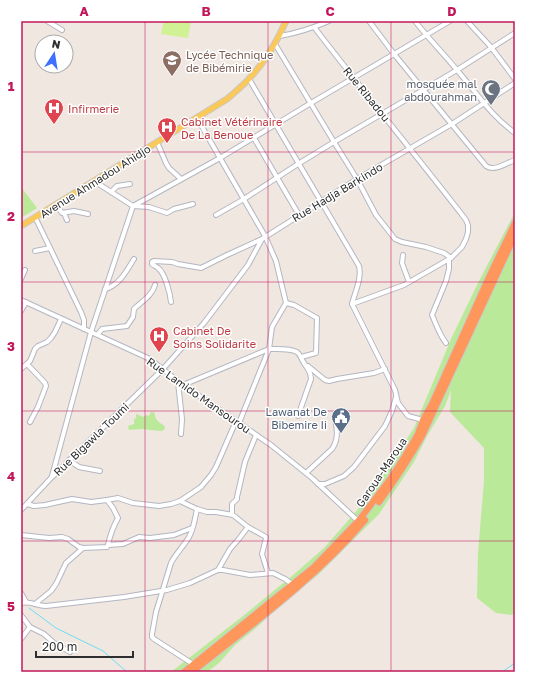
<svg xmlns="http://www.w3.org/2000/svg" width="536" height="693" font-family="'Golos Text',sans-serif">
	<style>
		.green { fill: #bae999 }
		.pitch { fill: #d0f194 }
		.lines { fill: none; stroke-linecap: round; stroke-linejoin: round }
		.stream { stroke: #6dddf7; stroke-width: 1 }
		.minor-casing { stroke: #b3b7c2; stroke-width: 6 }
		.major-casing { stroke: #c9c9c9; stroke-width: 7 }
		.highway-casing { stroke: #c9c9c9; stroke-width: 8 }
		.minor { stroke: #fff; stroke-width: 4 }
		.major { stroke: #fac95a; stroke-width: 5 }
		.highway { stroke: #ff965b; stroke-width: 6 }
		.grid { fill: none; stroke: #c2185b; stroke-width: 1; stroke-opacity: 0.55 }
		.labels { text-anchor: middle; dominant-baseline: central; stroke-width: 3; stroke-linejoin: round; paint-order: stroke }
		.education-label { font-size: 11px; fill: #785e54; stroke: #fff; text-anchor: start }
		.worship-label { font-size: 11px; fill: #5b616d; stroke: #fff; text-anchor: end }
		.street-label { font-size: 11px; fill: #2e2e2e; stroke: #fff }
		.health-label { font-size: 11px; fill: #be3a42; stroke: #fff; text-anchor: start }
		.service-label { font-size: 11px; fill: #4e5e75; stroke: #fff; text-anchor: end }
		.neatline { fill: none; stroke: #c2185b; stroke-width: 1.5 }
		.grid-label { font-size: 13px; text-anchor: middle; font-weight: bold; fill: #c2185b }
	</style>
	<rect width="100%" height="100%" fill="#f0e7e0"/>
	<g class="green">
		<polygon points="21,187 37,208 21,218"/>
		<polygon points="515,212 515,613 512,615 496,613 477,598 478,553 484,481 484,448 450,412 451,390 445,406 427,436 414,462 379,514 319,574 284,602 256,628 235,645 219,663 207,672 171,672 243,616 292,576 324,548 359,508 389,466 414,428 451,339 479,281"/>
		<path d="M 151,412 L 154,412 C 155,415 155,418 157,420 C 159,423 163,424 165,427 L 164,430 L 161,431 L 142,429 L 129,430 L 128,426 L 134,424 L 134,419 L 136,418 L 136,414 L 144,417 L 146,415 L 149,416 Z"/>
	</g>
	<polygon class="pitch" points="164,21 191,21 188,38 161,34"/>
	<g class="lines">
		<g class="stream">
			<polyline points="29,608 56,628 103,651 127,672"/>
			<polyline points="502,672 515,663"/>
		</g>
		<defs>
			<g id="minor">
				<polyline points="47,21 62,30"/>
				<path d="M 369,21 L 394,54 L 486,166 C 494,172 506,163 515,160"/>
				<path d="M 415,21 C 428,38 443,53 457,70 C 476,92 491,116 515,133"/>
				<polyline points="467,21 491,47 515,79"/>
				<path d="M 314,27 C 363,91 414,153 463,216 L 466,220 L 468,225 L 468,232 L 466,239 L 462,247 L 451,258 L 404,285 L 352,304"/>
				<path d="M 280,36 C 297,33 313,28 329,21"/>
				<polyline points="275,44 334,142 357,179 376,215 395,239 402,242 426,247 444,253 451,258"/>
				<path d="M 249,79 L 359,266 C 362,278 355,292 352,304 L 395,390 L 398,403 L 408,416 L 423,420"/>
				<polyline points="197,118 265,236 276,261 286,303 272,327 269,349 239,423"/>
				<polyline points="254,138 299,215"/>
				<polyline points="157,142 166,163 169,168 181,179"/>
				<polyline points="94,181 133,206 149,207 167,213 174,209 193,204"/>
				<polyline points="111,192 117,186 130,184"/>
				<polyline points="56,205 62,213 74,211 88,214"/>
				<polyline points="64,213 67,220"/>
				<polyline points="216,215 244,199 298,164 334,142 457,70 515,33"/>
				<polyline points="35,217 81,312 84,320 84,329"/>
				<polyline points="35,251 50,248"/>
				<polyline points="403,255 402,263 409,282"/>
				<polyline points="21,279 25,270"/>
				<path d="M 105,289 C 119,286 127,270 134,259"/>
				<polyline points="21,300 150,359 183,385 239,423 271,445 312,478 358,521"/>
				<path d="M 171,302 C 170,293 165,273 158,268 C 156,266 154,266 152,264 L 152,262 L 154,261 L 172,262 L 178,264 L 201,268 L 227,255 L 262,239"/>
				<polyline points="286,303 294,305 317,318 316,353 301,357"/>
				<polyline points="21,311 26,302"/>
				<path d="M 98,334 L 102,329 L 127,326 L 133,317 L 134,309 C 142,301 152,296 155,285"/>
				<path d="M 446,343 C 439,334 437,326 432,315 L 446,281 L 449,269 L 449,260"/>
				<polyline points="27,364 45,383 46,386 38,407 30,422"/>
				<polyline points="308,366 325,380 329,381 337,379 374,373 385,369"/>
				<polyline points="21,369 30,361 35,349 38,346 47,342 51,338 55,332 61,319"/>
				<polyline points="178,382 182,419 181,434"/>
				<path d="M 183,385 L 269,349 C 276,349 290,348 297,352 C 301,355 301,359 304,363 C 308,370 311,371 311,379 L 298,416"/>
				<polyline points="69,460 79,467 100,471"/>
				<path d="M 306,473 L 332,449 C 339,439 337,429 335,418"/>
				<polyline points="52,476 91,332 133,206 220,158 311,103 394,54 450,21"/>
				<polyline points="318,484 325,484 344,476 354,467 385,426 392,411 396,397"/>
				<polyline points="107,500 118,498 133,503 159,506 171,504 180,501 201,487 211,475 216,467 236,421"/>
				<polyline points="180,501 197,509 207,512 216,512 233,515 248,527 266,537 266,538 262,554 268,573"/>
				<polyline points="21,510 51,478 162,370 204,323 248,265 262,239 357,179 452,124 515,83"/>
				<polyline points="232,514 232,504 237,499 237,497 245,462 256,435"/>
				<path d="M 21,535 L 49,538 L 62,537 L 68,539 L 79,547 L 83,548 L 107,547 L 108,545 C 110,535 113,527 118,518 L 113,508 L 107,500 L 91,502 L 72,499 L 45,505 L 34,506 L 27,504"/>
				<polyline points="108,545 123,544 139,537 150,538 174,535 192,528"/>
				<polyline points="218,570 230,549 238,540 248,527"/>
				<polyline points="21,593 26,602"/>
				<path d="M 21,603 C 32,601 36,606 46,606 L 124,597 L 167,590 L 190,583 L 218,570 L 223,570 L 250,575 L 273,573 L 285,579 L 292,584"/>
				<polyline points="35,604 51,591 56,584 66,563 83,548"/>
				<polyline points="21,615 30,627 44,634 54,643 70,652"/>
				<polyline points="21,639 30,627"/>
				<path d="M 193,664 L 154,639 L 152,637 L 152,634 L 156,612 L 171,563 C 176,553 184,546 189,537 C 194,528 195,518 197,509"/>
			</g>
			<path id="major" d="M 21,226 L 227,99 C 234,93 242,86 248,80 C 265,62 277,42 286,21"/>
			<g id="highway">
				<path d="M 379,502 C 395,480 409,459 422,436 L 515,235"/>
				<polyline points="184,672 314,567 360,519 391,478 405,456 418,434 423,420 432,404 490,275 515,223"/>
				<path d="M 192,672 C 251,625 316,578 365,520"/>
			</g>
		</defs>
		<use href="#minor" class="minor-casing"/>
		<use href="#major" class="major-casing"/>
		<use href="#highway" class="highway-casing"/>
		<use href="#minor" class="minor"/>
		<use href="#major" class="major"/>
		<use href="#highway" class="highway"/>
	</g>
	<path class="grid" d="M 145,21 L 145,672M 268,21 L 268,672M 391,21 L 391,672M 21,152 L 515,152M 21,282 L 515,282M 21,411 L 515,411M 21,541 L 515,541"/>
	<defs>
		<symbol id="school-pin" viewBox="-11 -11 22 30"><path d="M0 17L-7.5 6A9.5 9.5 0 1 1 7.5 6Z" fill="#8d6e63" stroke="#fff"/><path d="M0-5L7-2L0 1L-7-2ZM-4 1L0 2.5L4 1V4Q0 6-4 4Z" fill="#fff"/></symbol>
		<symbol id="mosque-pin" viewBox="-11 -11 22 30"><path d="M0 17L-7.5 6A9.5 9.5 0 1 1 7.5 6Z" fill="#6b7280" stroke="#fff"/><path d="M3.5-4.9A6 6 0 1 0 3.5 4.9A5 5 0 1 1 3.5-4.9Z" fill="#fff"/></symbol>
		<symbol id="hospital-pin" viewBox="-11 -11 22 30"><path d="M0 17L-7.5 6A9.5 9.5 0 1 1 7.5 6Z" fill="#e0444e" stroke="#fff"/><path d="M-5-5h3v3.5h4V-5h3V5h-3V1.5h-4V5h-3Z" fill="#fff"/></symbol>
		<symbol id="civic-pin" viewBox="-11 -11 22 30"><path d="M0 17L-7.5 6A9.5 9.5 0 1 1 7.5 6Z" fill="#5c6f8a" stroke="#fff"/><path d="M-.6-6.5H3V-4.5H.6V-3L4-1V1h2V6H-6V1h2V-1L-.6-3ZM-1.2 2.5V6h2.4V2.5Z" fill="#fff"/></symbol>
	</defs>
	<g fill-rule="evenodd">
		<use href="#school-pin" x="161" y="49" width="22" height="30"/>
		<use href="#mosque-pin" x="480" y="78" width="22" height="30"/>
		<use href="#hospital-pin" x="43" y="97" width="22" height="30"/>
		<use href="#hospital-pin" x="156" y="116" width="22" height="30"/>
		<use href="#hospital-pin" x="148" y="325" width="22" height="30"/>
		<use href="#civic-pin" x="330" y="406" width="22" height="30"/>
	</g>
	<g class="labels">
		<g class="education-label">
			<text x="186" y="54">Lycée Technique<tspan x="186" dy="13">de Bibémirie</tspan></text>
		</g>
		<g class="worship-label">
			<text x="477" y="83">mosquée mal<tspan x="477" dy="13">abdourahman</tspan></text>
		</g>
		<g class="street-label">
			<text transform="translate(367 94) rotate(51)">Rue Ribadou</text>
			<text transform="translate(95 181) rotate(-32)">Avenue Ahmadou Ahidjo</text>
			<text transform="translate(337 192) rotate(-31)">Rue Hadja Barkindo</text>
			<text transform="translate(199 395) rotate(35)">Rue Lamido Mansourou</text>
			<text transform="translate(91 439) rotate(-44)">Rue Bigawla Toumi</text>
			<text transform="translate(381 472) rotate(-56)">Garoua-Maroua</text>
		</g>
		<g class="health-label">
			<text x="68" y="108">Infirmerie</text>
			<text x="181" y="121">Cabinet Vétérinaire<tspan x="181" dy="13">De La Benoue</tspan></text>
			<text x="173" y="330">Cabinet De<tspan x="173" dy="13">Soins Solidarite</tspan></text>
		</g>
		<g class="service-label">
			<text x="327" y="411">Lawanat De<tspan x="327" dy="13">Bibemire Ii</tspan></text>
		</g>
	</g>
	<rect width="536" height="693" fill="none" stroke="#ffffff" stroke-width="44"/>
	<g transform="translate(54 54) rotate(12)"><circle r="19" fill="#ffffff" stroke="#ababab"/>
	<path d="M0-3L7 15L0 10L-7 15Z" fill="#3d70ff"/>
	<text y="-6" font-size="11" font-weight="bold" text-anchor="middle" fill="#2e2e2e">N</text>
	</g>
	<path d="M36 651v6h97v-6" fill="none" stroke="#2e2e2e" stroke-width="2"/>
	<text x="42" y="651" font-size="12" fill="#2e2e2e" stroke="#ffffff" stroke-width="3" paint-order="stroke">200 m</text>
	<rect x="22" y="22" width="492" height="649" class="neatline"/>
	<g class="grid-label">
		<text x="84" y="16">A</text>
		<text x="206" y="16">B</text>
		<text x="330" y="16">C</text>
		<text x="452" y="16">D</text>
		<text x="11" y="91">1</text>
		<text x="11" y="221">2</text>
		<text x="11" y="351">3</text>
		<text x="11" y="481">4</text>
		<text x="11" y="611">5</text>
	</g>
</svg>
